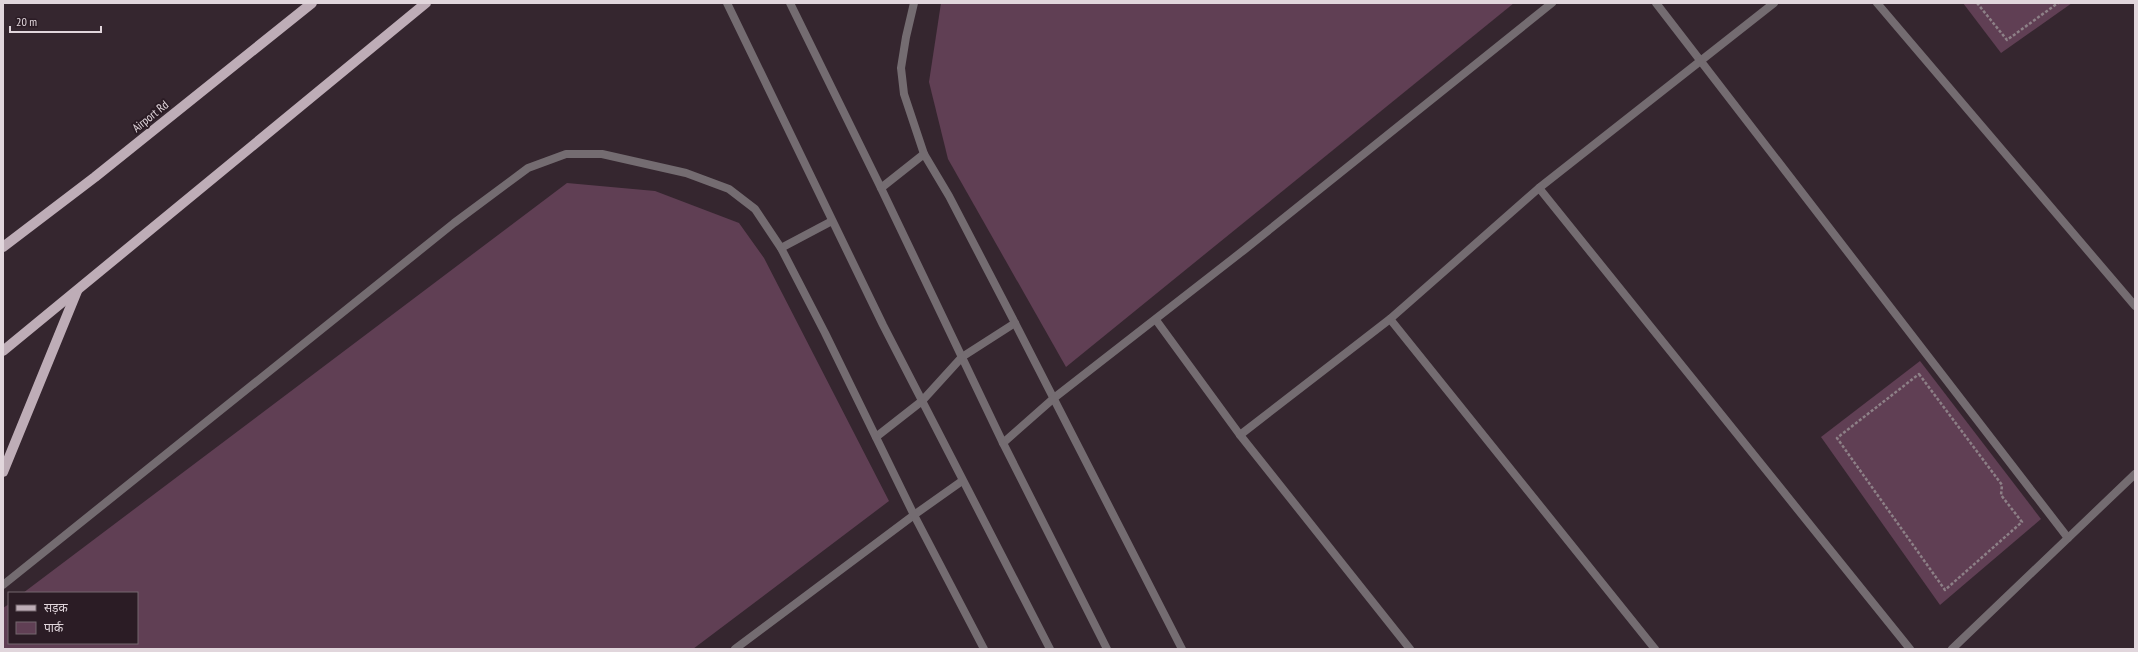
<svg xmlns="http://www.w3.org/2000/svg" width="2138" height="652" font-family="'PT Sans Narrow','Noto Sans Devanagari',sans-serif">
	<style>
		.green { fill: #603f54 }
		.lines { fill: none; stroke-linecap: round; stroke-linejoin: round }
		.path { stroke: #8d8087; stroke-width: 2.5; stroke-dasharray: 3 2; stroke-linecap: butt }
		.minor { stroke: #746c71; stroke-width: 8 }
		.tertiary { stroke: #746c71; stroke-width: 8 }
		.primary { stroke: #beadb7; stroke-width: 10 }
		.labels { text-anchor: middle; dominant-baseline: central; stroke-width: 4; stroke-linejoin: round; paint-order: stroke }
		.street-label { font-size: 12px; fill: #e1d6dc; stroke: #2b1c25 }
	</style>
	<rect width="100%" height="100%" fill="#35262f"/>
	<g class="green">
		<polygon points="941,3 1514,3 1066,367 948,159 929,82"/>
		<polygon points="1963,3 2072,3 2001,53"/>
		<polygon points="567,183 655,191 739,223 764,258 889,501 693,649 3,649 3,608 9,604 9,643 137,643 137,593 23,593"/>
		<polygon points="1920,361 2041,519 1940,605 1821,437"/>
	</g>
	<g class="lines">
		<g class="path">
			<polyline points="1977,3 2007,40 2058,3"/>
			<polygon points="1919,374 2002,485 2001,495 2022,522 1945,590 1837,438"/>
		</g>
		<g class="minor">
			<polyline points="914,3 906,37 901,68 904,94 924,154 949,196 1015,323 1182,649"/>
			<polyline points="1656,3 2068,538"/>
			<polyline points="1877,3 2135,306"/>
			<polyline points="1539,188 1910,649"/>
			<polyline points="1390,319 1655,649"/>
			<polyline points="1156,320 1240,435 1410,649"/>
			<polyline points="1240,435 1390,319 1539,188 1774,3"/>
			<polyline points="1003,443 1054,398 1244,250 1552,3"/>
			<polyline points="735,649 914,515 962,481"/>
			<polyline points="1952,649 2135,474"/>
		</g>
		<g class="tertiary">
			<polyline points="727,3 883,325 1050,649"/>
			<polyline points="790,3 881,188 1003,443 1107,649"/>
			<polyline points="881,188 924,154"/>
			<polyline points="781,248 832,221"/>
			<polyline points="876,437 922,401 962,357 1015,323"/>
			<polyline points="3,585 454,223 528,168 566,154 602,154 686,173 729,189 755,209 781,248 825,333 914,515 984,649"/>
		</g>
		<g class="primary">
			<polyline points="3,247 95,177 312,3"/>
			<polyline points="3,351 426,3"/>
			<polyline points="3,472 77,291"/>
		</g>
	</g>
	<g class="labels">
		<g class="street-label">
			<text transform="translate(150 116) rotate(-39)">Airport Rd</text>
		</g>
	</g>
	<rect width="2138" height="652" fill="none" stroke="#e1d6dc" stroke-width="8"/>
	<rect x="8" y="592" width="130" height="52" fill="#2b1c25" stroke="#74666e"/>
	<rect x="16" y="605" width="20" height="6" fill="#beadb7" stroke="#74666e"/>
	<text x="44" y="612" font-size="12" fill="#e1d6dc">सड़क</text>
	<rect x="16" y="622" width="20" height="12" fill="#603f54" stroke="#74666e"/>
	<text x="44" y="632" font-size="12" fill="#e1d6dc">पार्क</text>
	<path d="M10 26v6h91v-6" fill="none" stroke="#e1d6dc" stroke-width="2"/>
	<text x="16" y="26" font-size="12" fill="#e1d6dc" stroke="#2b1c25" stroke-width="3" paint-order="stroke">20 m</text>
</svg>
